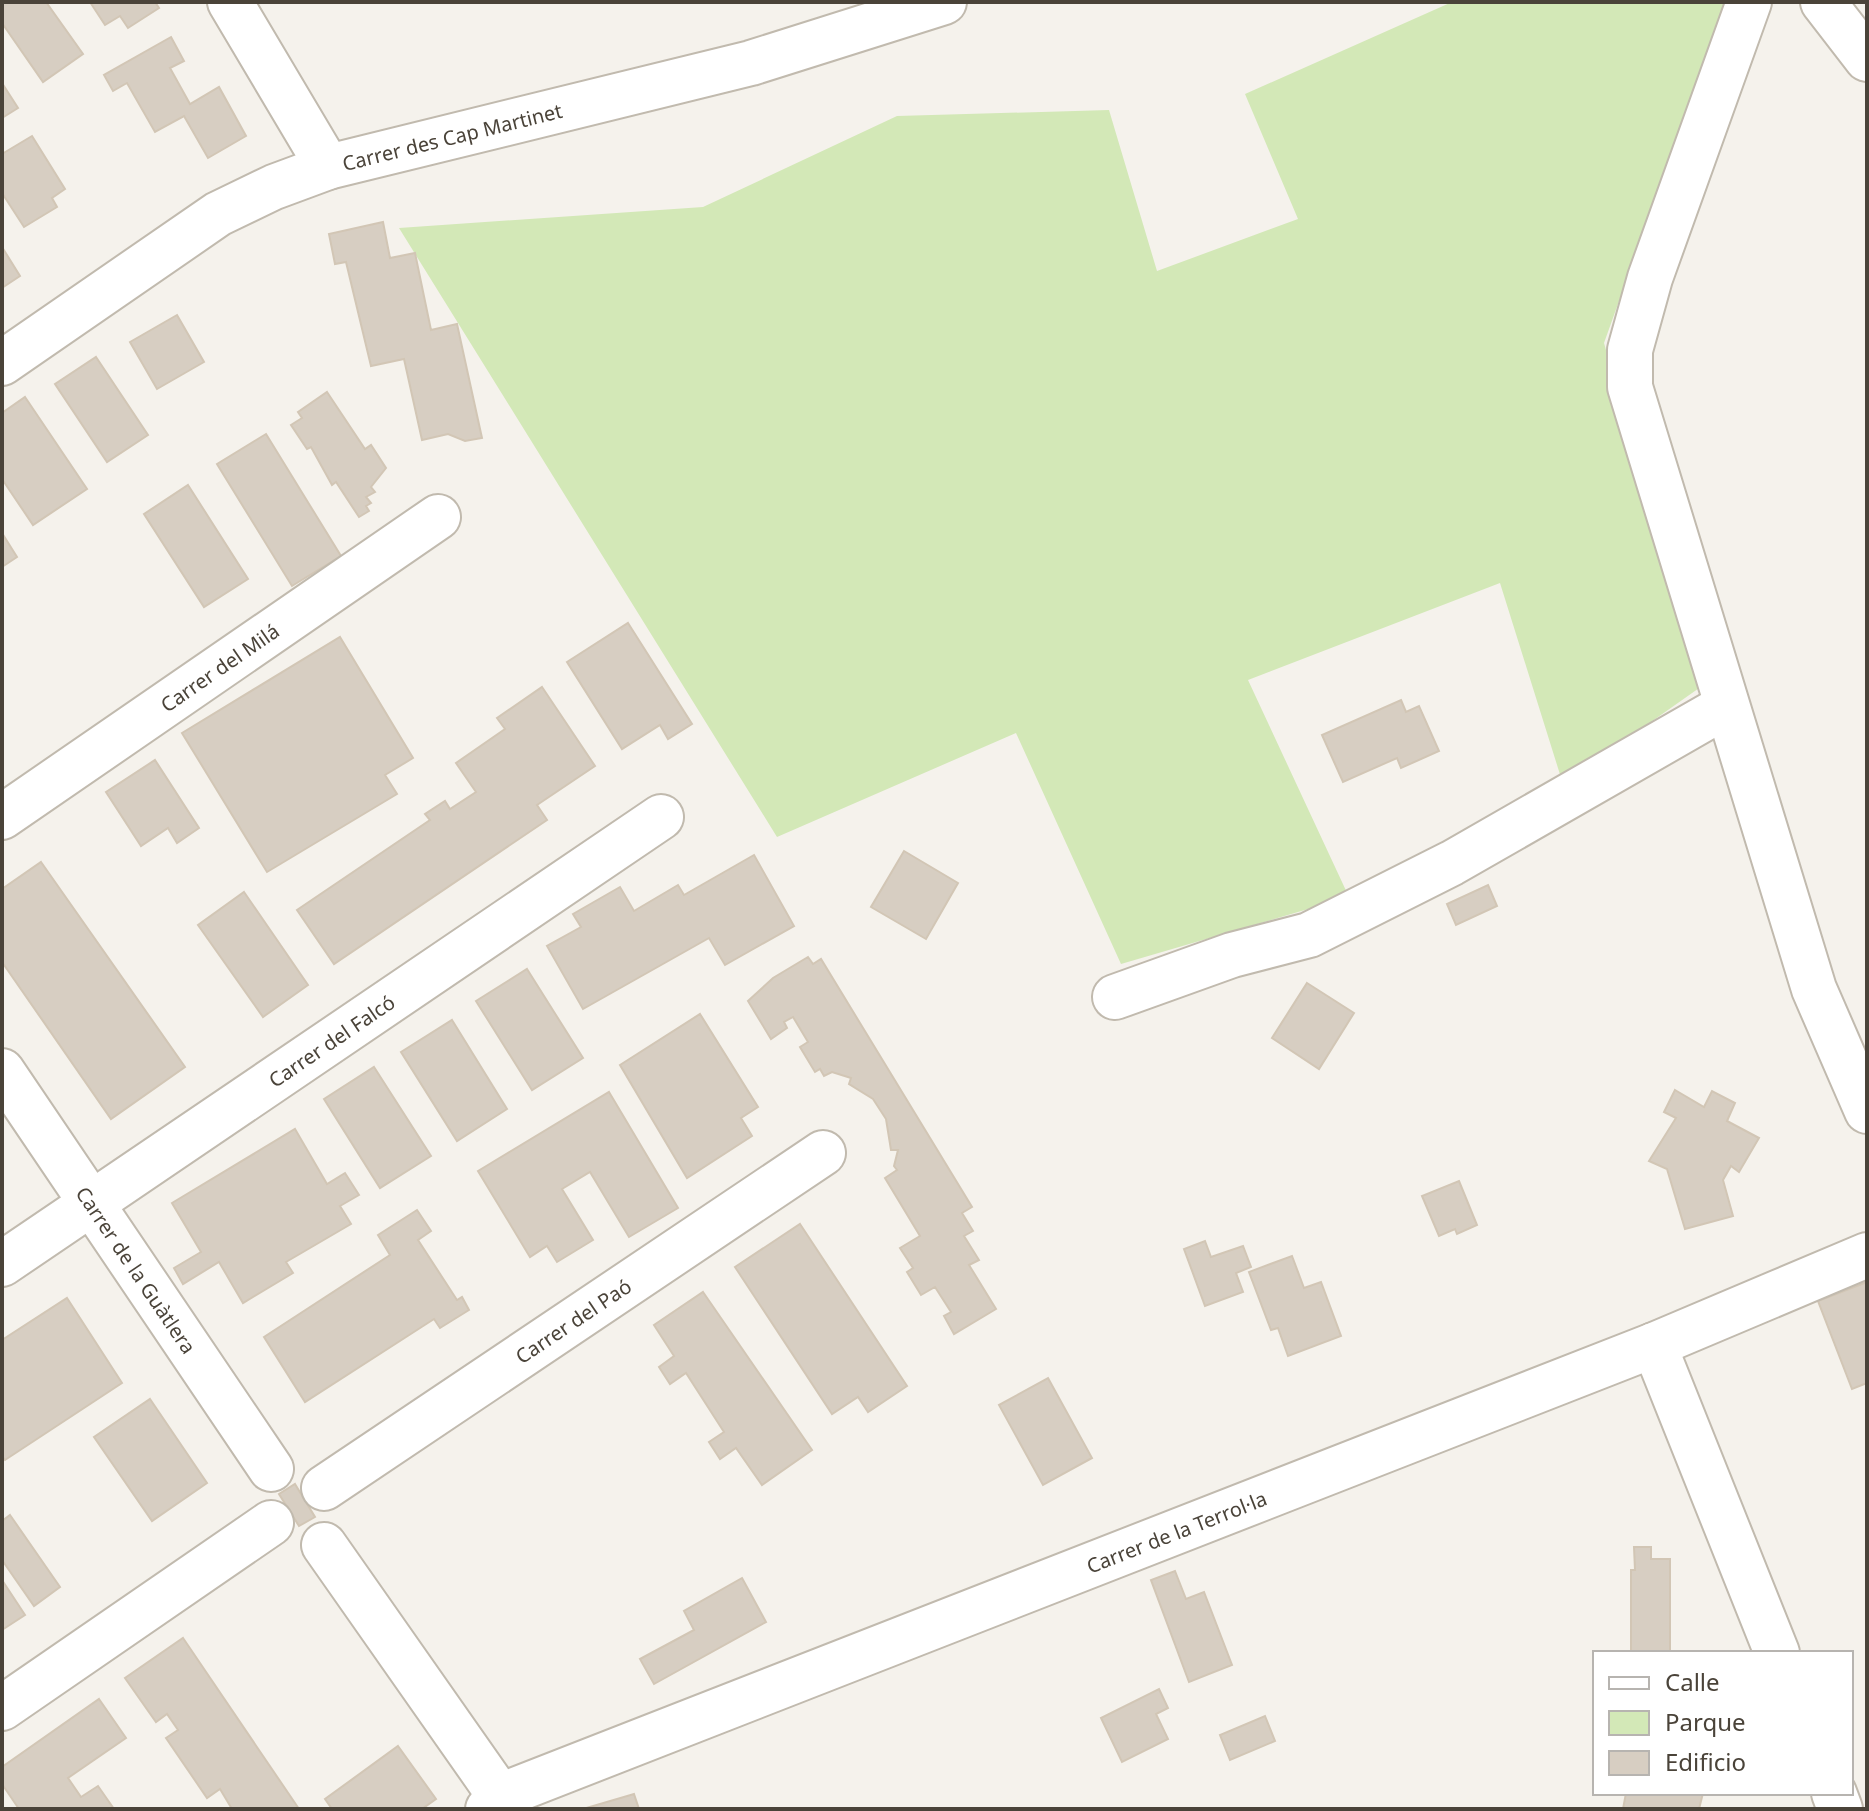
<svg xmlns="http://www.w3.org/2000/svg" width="1869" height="1811" font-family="'Noto Sans',sans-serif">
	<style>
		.green { fill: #d3e8b7 }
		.building { fill: #d7cec2; stroke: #d2c6b5; stroke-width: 2 }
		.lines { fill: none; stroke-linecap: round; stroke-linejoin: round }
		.minor-casing { stroke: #c1baae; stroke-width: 48 }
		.minor { stroke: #fff; stroke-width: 44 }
		.labels { text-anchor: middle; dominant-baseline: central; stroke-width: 8; stroke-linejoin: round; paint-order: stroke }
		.street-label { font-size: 20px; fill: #4a4339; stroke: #fff }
	</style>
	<rect width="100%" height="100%" fill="#f5f2ec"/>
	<polygon class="green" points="1452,2 1726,2 1604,343 1702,686 1563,784 1500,583 1248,680 1349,897 1121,964 1016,733 777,837 399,228 703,207 897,116 1109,110 1157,271 1298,219 1245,94"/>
	<g class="building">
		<polygon points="2,2 46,2 83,54 43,82 2,23"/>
		<polygon points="90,2 155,2 159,8 128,28 120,16 105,25"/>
		<polygon points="171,37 184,61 170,68 190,104 219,87 246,136 208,158 184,116 155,132 127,83 113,91 104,75"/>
		<polygon points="2,83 18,108 2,118"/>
		<polygon points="32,136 65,189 52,198 57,207 24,227 2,193 2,154"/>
		<polygon points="383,222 390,258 415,253 431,330 457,324 482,438 465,441 448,434 422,440 404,359 371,366 346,262 335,264 329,234"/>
		<polygon points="2,247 20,276 2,288"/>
		<polygon points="177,315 204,362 157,389 130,342"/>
		<polygon points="96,357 148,435 107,462 55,384"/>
		<polygon points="327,392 365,449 371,445 386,468 371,487 375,492 366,497 371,503 366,506 369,511 359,517 336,482 332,485 311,447 307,449 291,425 302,418 298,412"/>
		<polygon points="25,397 87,489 33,525 2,479 2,413"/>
		<polygon points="266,434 341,556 292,586 217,464"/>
		<polygon points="188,485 248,579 204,607 144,514"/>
		<polygon points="2,533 17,557 2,567"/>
		<polygon points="628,623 692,724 668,739 660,725 622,749 567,662"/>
		<polygon points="340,637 413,758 385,775 397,794 267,872 182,733"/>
		<polygon points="542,687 595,766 537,805 547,820 334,964 297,910 430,820 425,814 445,801 450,809 476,792 456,763 505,729 497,718"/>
		<polygon points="1401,700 1406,712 1419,706 1439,751 1401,768 1397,758 1343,782 1322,735"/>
		<polygon points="155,760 199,828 177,843 168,828 141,846 106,792"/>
		<polygon points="904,851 958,883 926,939 871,907"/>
		<polygon points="754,855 794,926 725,965 709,938 583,1009 547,946 581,927 573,914 620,887 634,911 678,885 684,895"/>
		<polygon points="41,862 185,1067 111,1119 2,962 2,889"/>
		<polygon points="1488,885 1497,906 1456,925 1447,904"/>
		<polygon points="244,892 308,985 263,1017 198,925"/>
		<polygon points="808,957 813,964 821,959 972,1207 962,1213 973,1231 964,1236 979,1260 969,1265 996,1309 954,1334 944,1316 951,1312 935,1287 921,1295 907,1272 913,1268 900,1248 920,1236 885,1178 897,1170 894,1166 898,1150 891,1150 886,1119 873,1099 849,1084 851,1078 832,1072 824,1076 820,1069 815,1072 800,1047 808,1042 793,1017 784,1022 787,1028 771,1039 748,1001 773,978"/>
		<polygon points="527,969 583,1058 532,1090 476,1001"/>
		<polygon points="1307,983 1354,1013 1319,1069 1272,1038"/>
		<polygon points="700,1014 758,1107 741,1118 752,1136 687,1178 620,1065"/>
		<polygon points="452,1020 507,1109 457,1141 401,1052"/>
		<polygon points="374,1067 431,1156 380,1188 324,1099"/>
		<polygon points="1675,1090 1704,1107 1712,1091 1735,1103 1727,1121 1759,1138 1739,1172 1731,1166 1723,1180 1733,1216 1685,1229 1667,1169 1649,1161 1676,1118 1664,1112"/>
		<polygon points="609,1092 678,1208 629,1237 590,1172 562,1189 593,1240 557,1262 547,1246 530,1257 478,1171"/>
		<polygon points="295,1129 327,1184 345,1173 359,1195 340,1206 351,1224 286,1262 293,1273 243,1303 219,1262 183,1284 174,1268 201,1252 172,1203"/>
		<polygon points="1459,1181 1477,1225 1457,1234 1455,1229 1439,1236 1422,1196"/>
		<polygon points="417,1210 431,1231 418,1240 457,1300 462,1297 469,1310 440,1328 434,1319 305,1402 264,1337 390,1255 378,1235"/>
		<polygon points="800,1224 907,1386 868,1412 858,1397 832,1414 735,1267"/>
		<polygon points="1205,1241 1211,1257 1243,1246 1251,1267 1236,1273 1243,1292 1205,1306 1184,1249"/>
		<polygon points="1292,1256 1304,1288 1321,1282 1341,1336 1288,1356 1278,1328 1271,1330 1249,1272"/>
		<polygon points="1867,1282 1867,1383 1852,1389 1818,1301"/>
		<polygon points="703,1292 812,1450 762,1485 736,1448 720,1459 709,1442 724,1432 686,1373 670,1384 659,1367 674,1356 654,1325"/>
		<polygon points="67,1298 122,1383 5,1460 2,1456 2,1340"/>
		<polygon points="1048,1378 1092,1458 1043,1485 999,1405"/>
		<polygon points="150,1399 207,1483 152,1521 94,1437"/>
		<polygon points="295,1484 315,1517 299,1526 279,1494"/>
		<polygon points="10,1515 60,1587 34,1606 2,1560 2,1521"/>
		<polygon points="1634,1547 1651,1547 1651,1559 1670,1559 1670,1653 1631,1653 1631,1570 1635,1570"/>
		<polygon points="1175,1571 1186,1599 1204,1592 1232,1665 1189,1682 1151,1580"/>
		<polygon points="742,1578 766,1622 654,1684 640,1659 694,1630 684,1611"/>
		<polygon points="2,1580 25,1615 2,1630"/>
		<polygon points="183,1638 299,1809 232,1809 220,1789 207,1798 166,1738 178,1730 167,1714 156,1722 125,1678"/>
		<polygon points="1159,1689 1168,1708 1156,1714 1168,1739 1122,1762 1101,1718"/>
		<polygon points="99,1699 126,1738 68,1778 81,1797 98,1786 114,1809 19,1809 2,1784 2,1767"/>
		<polygon points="1265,1716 1275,1741 1230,1760 1220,1735"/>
		<polygon points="398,1746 436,1799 422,1809 332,1809 325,1799"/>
		<polygon points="1626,1793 1703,1793 1699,1809 1623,1809"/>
		<polygon points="634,1794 639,1809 583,1809"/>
	</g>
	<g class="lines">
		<defs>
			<g id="minor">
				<polyline points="230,2 328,167"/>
				<polyline points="1749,2 1650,278 1630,350 1630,387 1814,989 1867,1111"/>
				<polyline points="1823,2 1867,59"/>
				<path id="s1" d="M 2,363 L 218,214 L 274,187 L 328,167 L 751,63 L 944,2"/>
				<path id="s2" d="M 2,817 L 438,517"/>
				<polyline points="1115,997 1232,955 1309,935 1452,863 1726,706"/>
				<path id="s3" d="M 2,1071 L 271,1469"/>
				<path id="s4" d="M 2,1264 L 661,817"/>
				<polyline points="1654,1345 1777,1653"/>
				<path id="s5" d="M 324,1488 L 823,1153"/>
				<polyline points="324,1545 500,1796"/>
				<polyline points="2,1708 271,1523"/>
				<polyline points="1834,1793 1840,1809"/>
				<path id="s6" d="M 488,1809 L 500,1796 L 1654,1345 L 1867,1255"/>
			</g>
		</defs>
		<use href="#minor" class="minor-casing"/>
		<use href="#minor" class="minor"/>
	</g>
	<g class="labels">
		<g class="street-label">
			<text stroke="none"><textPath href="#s1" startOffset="510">Carrer des Cap Martinet</textPath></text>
			<text stroke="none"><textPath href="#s2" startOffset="264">Carrer del Milá</textPath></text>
			<text stroke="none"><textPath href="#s4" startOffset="398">Carrer del Falcó</textPath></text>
			<text stroke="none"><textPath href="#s3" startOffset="240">Carrer de la Guàtlera</textPath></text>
			<text stroke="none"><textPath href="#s5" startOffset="300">Carrer del Paó</textPath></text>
			<text stroke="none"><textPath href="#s6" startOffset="744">Carrer de la Terrol·la</textPath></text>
		</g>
	</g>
	<rect width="1869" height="1811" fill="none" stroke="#4a4339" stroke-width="8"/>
	<rect x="1593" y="1651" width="260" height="144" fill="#ffffff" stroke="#b7b4b0" stroke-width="2"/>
	<rect x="1609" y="1677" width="40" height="12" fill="#ffffff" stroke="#b7b4b0" stroke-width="2"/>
	<text x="1665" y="1691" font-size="24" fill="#4a4339">Calle</text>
	<rect x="1609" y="1711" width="40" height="24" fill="#d3e8b7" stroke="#b7b4b0" stroke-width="2"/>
	<text x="1665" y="1731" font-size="24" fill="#4a4339">Parque</text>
	<rect x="1609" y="1751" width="40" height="24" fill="#d7cec2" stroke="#b7b4b0" stroke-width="2"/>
	<text x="1665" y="1771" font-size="24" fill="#4a4339">Edificio</text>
</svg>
